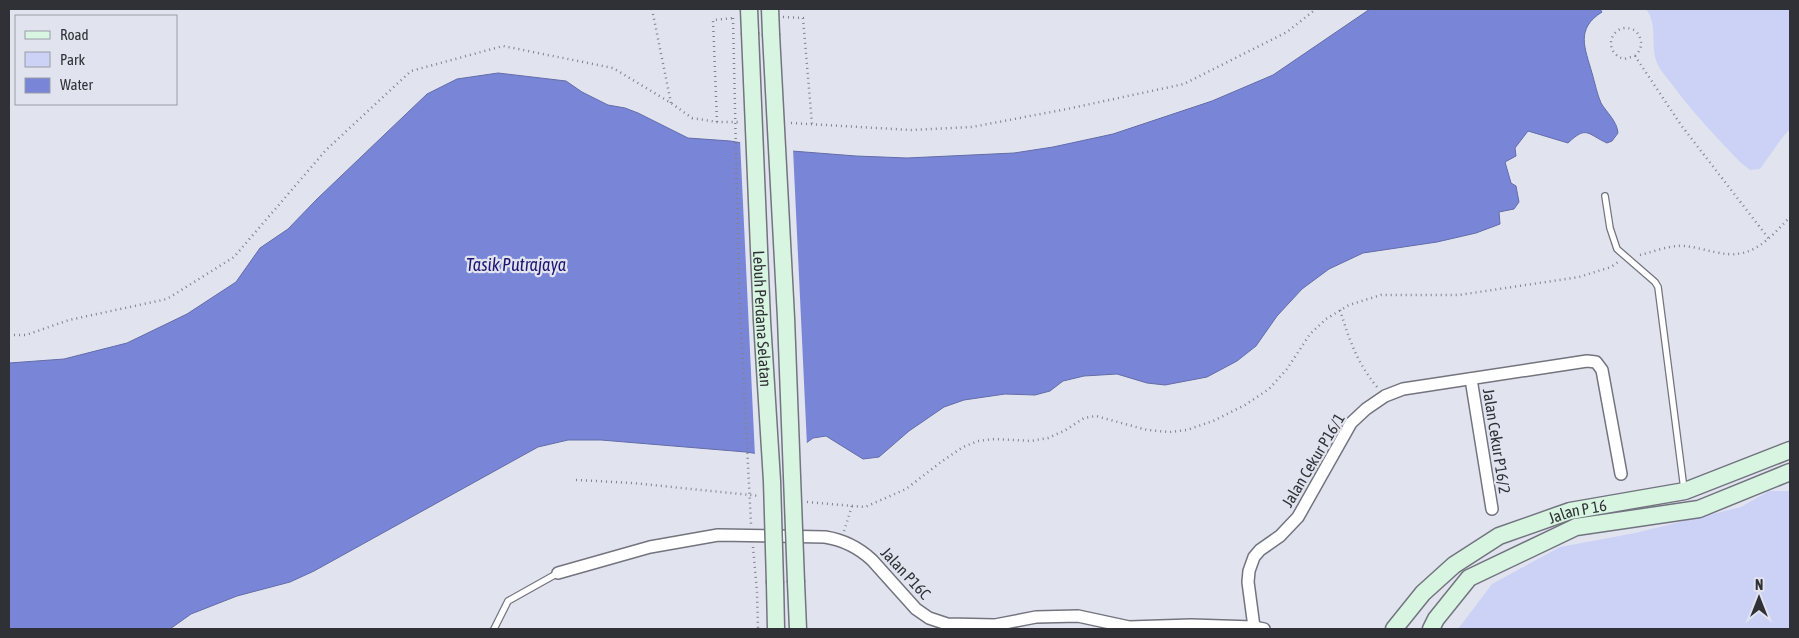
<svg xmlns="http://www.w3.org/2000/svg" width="1799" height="638" font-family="'Asap Condensed',sans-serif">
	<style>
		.green { fill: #cbd2f5 }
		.water { fill: #7986d8; stroke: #636ca7 }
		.pier { fill: #e1e4ef }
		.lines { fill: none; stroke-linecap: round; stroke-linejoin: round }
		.lane-casing { stroke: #72747f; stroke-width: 8 }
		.street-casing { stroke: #72747f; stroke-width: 14 }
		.secondary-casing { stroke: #72747f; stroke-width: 19 }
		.path { stroke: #80828a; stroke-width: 2.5; stroke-dasharray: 1 4; stroke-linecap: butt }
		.lane { stroke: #fff; stroke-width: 5.5 }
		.street { stroke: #fff; stroke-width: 11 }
		.secondary { stroke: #d8f5e1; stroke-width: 16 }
		.secondary-bridge-casing { stroke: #72747f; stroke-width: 19; stroke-linecap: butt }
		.secondary-bridge { stroke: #d8f5e1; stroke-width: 16 }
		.labels { text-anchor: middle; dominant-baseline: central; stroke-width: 4.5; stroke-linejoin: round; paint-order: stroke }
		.street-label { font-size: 16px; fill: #303136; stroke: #e1e4ef }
		.water-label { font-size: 18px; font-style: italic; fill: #1e1474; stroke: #e1e4ef }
	</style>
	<rect width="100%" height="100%" fill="#e1e4ef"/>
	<g class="green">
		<path d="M 1646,9 L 1790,9 L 1790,129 L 1782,138 L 1760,169 L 1750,170 L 1741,163 C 1717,138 1694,114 1674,87 C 1669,80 1662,73 1658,65 C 1649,47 1659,26 1646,9 Z"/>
		<polygon points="1769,491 1790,491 1790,629 1458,629 1492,584 1560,547 1635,533 1741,507"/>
	</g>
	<path class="water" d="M 1370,9 L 1600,9 L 1602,12 C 1575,29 1585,48 1592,73 C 1595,83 1597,94 1601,103 C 1607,113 1617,121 1618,133 L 1612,141 L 1607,143 C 1587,134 1587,125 1568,143 L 1528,131 L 1515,148 L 1516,156 L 1505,162 L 1511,183 L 1516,186 L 1519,202 L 1514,209 L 1499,212 L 1500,224 L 1476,233 L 1437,242 L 1363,253 L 1329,269 L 1302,289 L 1277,316 L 1256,346 L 1237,361 L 1207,377 L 1165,385 L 1147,383 L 1117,374 L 1084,376 L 1063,381 L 1050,391 L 1035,395 L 1005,394 L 964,400 L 944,407 L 909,431 L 879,457 L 863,459 L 826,436 L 813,438 L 786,458 L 746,452 L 601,440 L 568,440 L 538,447 L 314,571 L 290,582 L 237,596 L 191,614 L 170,629 L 9,629 L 9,363 L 64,359 L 127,343 L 187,314 L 236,282 L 260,248 L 288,229 L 317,199 L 427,94 L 457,79 L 498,73 L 566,81 L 582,92 L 608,105 L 625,108 L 638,113 L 688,138 L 730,141 L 792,151 L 856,156 L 907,158 L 1014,153 L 1053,147 L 1113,134 L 1212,101 L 1273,75 Z"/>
	<polygon class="pier" points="740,140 793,149 807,446 787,460 755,456"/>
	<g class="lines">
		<defs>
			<g id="lane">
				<polyline points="1605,196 1610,228 1617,249 1655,282 1658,287 1684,489"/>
				<polyline points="494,629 508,601 558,573"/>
			</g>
			<g id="street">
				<polyline points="1471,379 1492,509"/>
				<path d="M 558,573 L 650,547 L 718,535 L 825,537 C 844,540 858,547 872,560 L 916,609 L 929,618 L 947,624 L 995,625 L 1036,617 L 1078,616 L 1129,627 L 1191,625 L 1254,627 L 1264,629"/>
				<polyline points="1254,627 1248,582 1249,571 1254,557 1260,550 1280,536 1298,517 1351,423 1366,409 1385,396 1403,389 1587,361 1596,362 1602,370 1621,474"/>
			</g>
			<g id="secondary">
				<polyline points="749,9 750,33"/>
				<polyline points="770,9 771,34"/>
				<polyline points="796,582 798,629"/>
				<polyline points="775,583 776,629"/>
				<path id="s1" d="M 1394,629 L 1423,593 L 1454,565 L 1499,536 L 1570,511 L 1685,491 L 1790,450"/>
				<polyline points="1431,629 1436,619 1469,578 1576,527 1699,509 1790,472"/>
			</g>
		</defs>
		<use href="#lane" class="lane-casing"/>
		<use href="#street" class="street-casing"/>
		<use href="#secondary" class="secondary-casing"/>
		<g class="path">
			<polyline points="652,9 671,103"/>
			<polyline points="783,17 803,18 812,124"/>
			<polyline points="733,18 739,288 751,524"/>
			<path d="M 1635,56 C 1643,48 1643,40 1636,31 C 1614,18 1599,51 1624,59 L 1635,56 L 1681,125 L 1769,239"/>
			<polyline points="717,122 713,20 734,18"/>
			<polyline points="791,123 911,130 972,127 1067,109 1184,84 1287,32 1316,9"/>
			<path d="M 1640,255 C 1652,252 1665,247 1677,246 C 1690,245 1703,250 1715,252 C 1751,261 1767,241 1790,217"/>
			<path d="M 1340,310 C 1350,341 1356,361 1377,387"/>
			<polyline points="9,335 26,335 69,320 167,299 234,257 326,150 411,71 503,46 613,68 671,103 692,118 717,122 740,122"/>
			<polyline points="576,480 633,483 760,496"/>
			<polyline points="807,502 865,507 906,489 941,462 963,447 978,441 994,439 1031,441 1048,438 1064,431 1084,418 1096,416 1147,430 1170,432 1187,430 1213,421 1245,405 1269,389 1287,369 1310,334 1326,319 1349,305 1381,295 1459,295 1579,277 1611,267 1618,262"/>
			<polyline points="844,531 852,506"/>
			<polyline points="753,547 757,592 758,629"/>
		</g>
		<use href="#lane" class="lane"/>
		<use href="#street" class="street"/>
		<use href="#secondary" class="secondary"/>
		<defs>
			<g id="secondary-bridge">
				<path id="s2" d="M 750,33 L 762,321 L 772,481 L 775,583"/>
				<polyline points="771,34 786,318 796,582"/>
			</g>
		</defs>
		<use href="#secondary-bridge" class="secondary-bridge-casing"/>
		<use href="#secondary-bridge" class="secondary-bridge"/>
	</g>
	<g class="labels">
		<g class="street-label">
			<text stroke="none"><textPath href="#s2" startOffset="286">Lebuh Perdana Selatan</textPath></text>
			<text transform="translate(1497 441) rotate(81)">Jalan Cekur P16/2</text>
			<text transform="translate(1313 460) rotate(-59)">Jalan Cekur P16/1</text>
			<text stroke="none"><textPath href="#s1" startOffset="224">Jalan P 16</textPath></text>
			<text transform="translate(906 573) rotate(47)">Jalan P16C</text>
		</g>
		<g class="water-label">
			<text x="516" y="264">Tasik Putrajaya</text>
		</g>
	</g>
	<rect width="1799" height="638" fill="none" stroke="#303136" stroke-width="20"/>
	<rect x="15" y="15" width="162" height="90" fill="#e1e4ef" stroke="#9a9ca5"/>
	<rect x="25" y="31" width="25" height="8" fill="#d8f5e1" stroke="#9a9ca5"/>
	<text x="60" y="40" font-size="15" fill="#303136">Road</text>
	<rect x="25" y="52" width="25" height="15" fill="#cbd2f5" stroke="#9a9ca5"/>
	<text x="60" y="65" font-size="15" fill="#303136">Park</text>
	<rect x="25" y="78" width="25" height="15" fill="#7986d8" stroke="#9a9ca5"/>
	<text x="60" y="90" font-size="15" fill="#303136">Water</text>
	<g transform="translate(1759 598)" stroke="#e1e4ef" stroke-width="4" paint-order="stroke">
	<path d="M0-4L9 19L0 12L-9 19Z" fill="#303136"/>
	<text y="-8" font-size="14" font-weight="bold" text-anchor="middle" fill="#303136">N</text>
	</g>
</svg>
